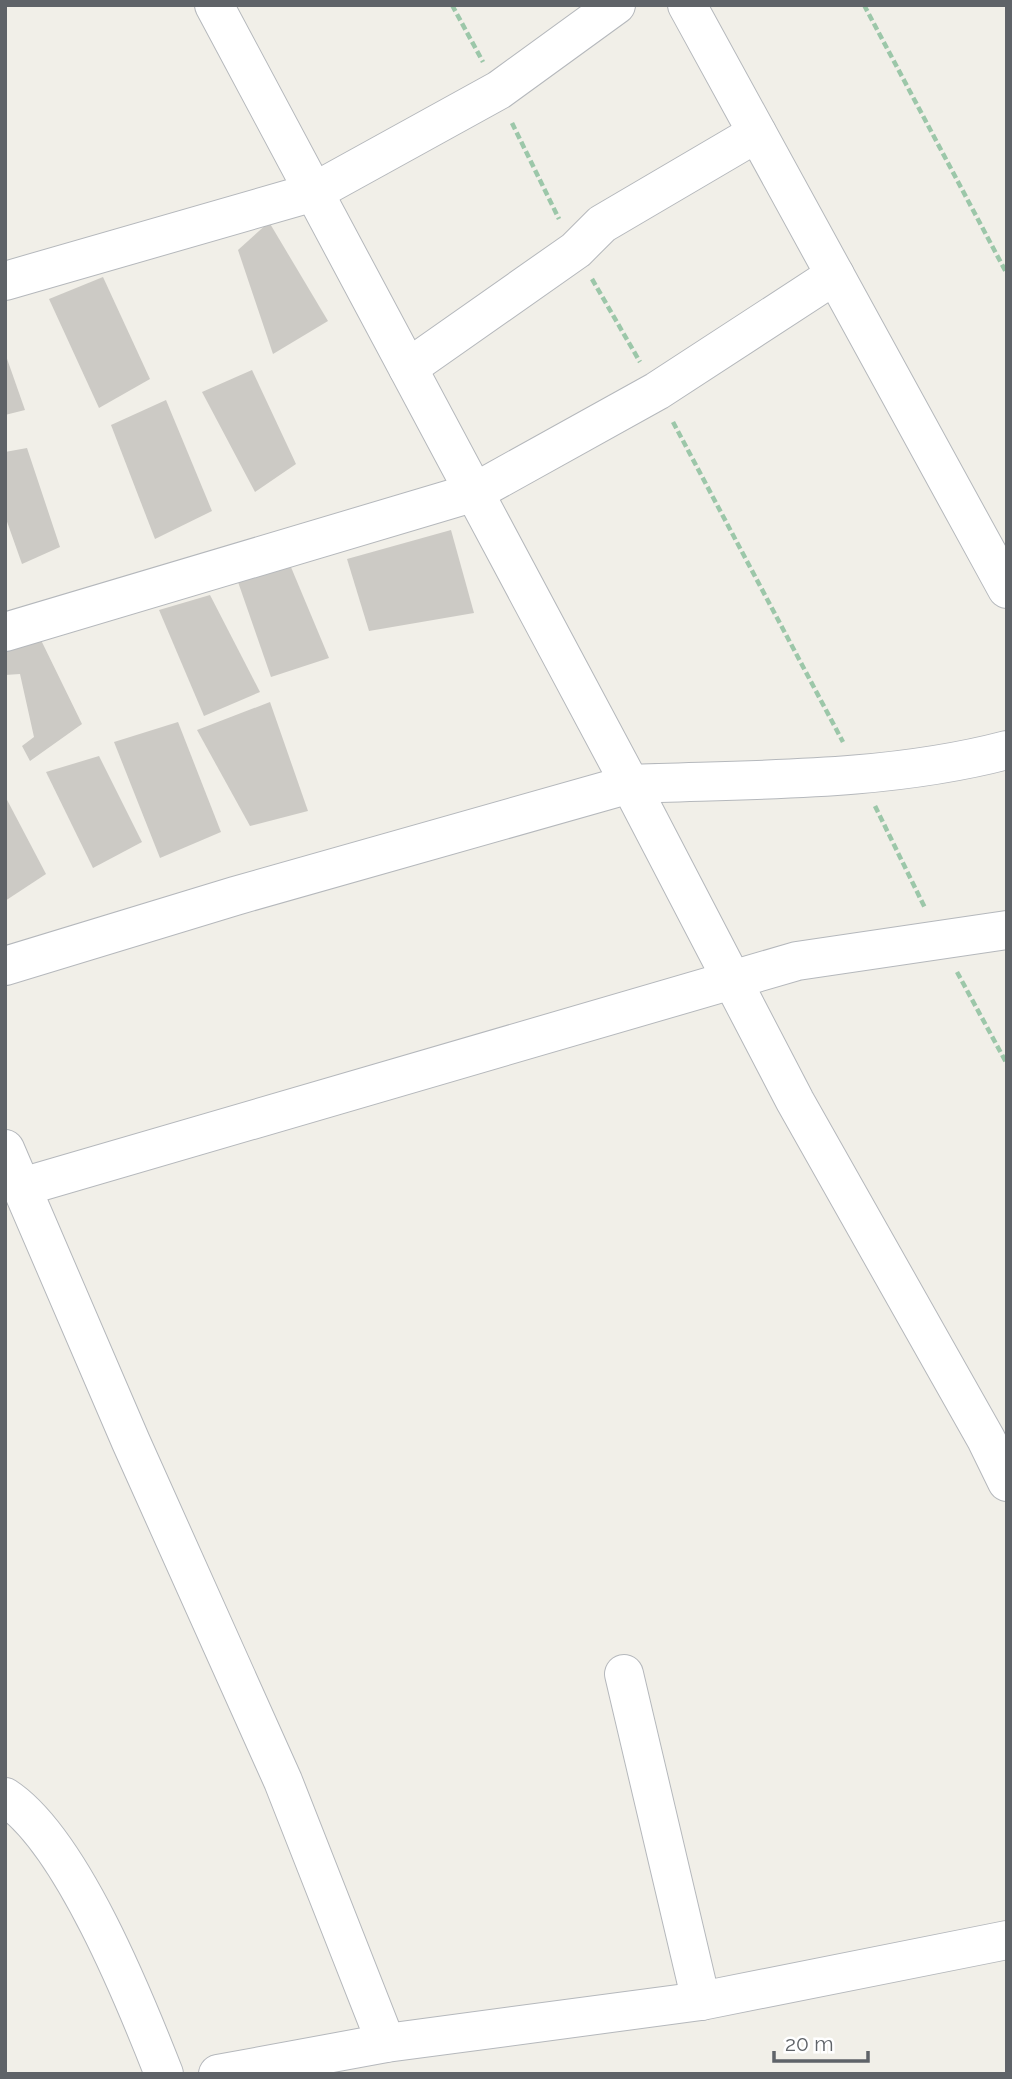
<svg xmlns="http://www.w3.org/2000/svg" width="1012" height="2079" font-family="Raleway,sans-serif">
	<style>
		.building { fill: #cccac5 }
		.lines { fill: none; stroke-linecap: round; stroke-linejoin: round }
		.minor-casing { stroke: #b5b8bc; stroke-width: 40 }
		.path { stroke: #9cc7a9; stroke-width: 4.5; stroke-dasharray: 7 3.5; stroke-linecap: butt }
		.minor { stroke: #fff; stroke-width: 38 }
	</style>
	<rect width="100%" height="100%" fill="#f1efe8"/>
	<g class="building">
		<polygon points="269,222 328,321 273,354 238,250"/>
		<polygon points="103,277 150,379 99,408 49,299"/>
		<polygon points="5,353 25,410 5,415"/>
		<polygon points="252,370 296,464 255,492 202,392"/>
		<polygon points="166,400 212,511 155,539 111,425"/>
		<polygon points="27,448 60,547 22,564 5,516 5,452"/>
		<polygon points="451,530 474,613 369,631 347,559"/>
		<polygon points="288,560 329,658 271,677 238,582"/>
		<polygon points="210,595 260,692 204,716 159,610"/>
		<polygon points="39,636 82,724 30,761 22,746 34,737 20,674 5,675 5,652"/>
		<polygon points="270,702 308,811 250,826 197,730"/>
		<polygon points="178,722 221,832 160,858 114,742"/>
		<polygon points="99,756 142,842 93,868 46,772"/>
		<polygon points="5,796 46,874 5,901"/>
	</g>
	<g class="lines">
		<defs>
			<g id="minor">
				<path d="M 214,5 L 630,784 C 755,779 885,782 1007,750"/>
				<polyline points="687,5 1007,589"/>
				<polyline points="5,281 314,192 499,90 616,5"/>
				<polyline points="408,368 576,250 602,224 757,133"/>
				<polyline points="5,632 475,492 657,391 835,275"/>
				<polyline points="5,966 235,896 630,784 795,1101 986,1439 1007,1482"/>
				<polyline points="5,1149 131,1442 283,1781 386,2043"/>
				<polyline points="22,1187 797,961 1007,930"/>
				<polyline points="624,1674 701,2001"/>
				<path d="M 5,1797 C 71,1840 135,2000 164,2074"/>
				<polyline points="218,2074 386,2043 701,2001 1007,1940"/>
			</g>
		</defs>
		<use href="#minor" class="minor-casing"/>
		<g class="path">
			<polyline points="452,5 483,62"/>
			<polyline points="864,5 1007,274"/>
			<polyline points="512,123 559,219"/>
			<polyline points="592,279 640,362"/>
			<polyline points="673,422 843,742"/>
			<polyline points="875,806 925,908"/>
			<polyline points="957,972 1007,1064"/>
		</g>
		<use href="#minor" class="minor"/>
	</g>
	<rect width="1012" height="2079" fill="none" stroke="#5f6368" stroke-width="14"/>
	<path d="M774 2051v10h94v-10" fill="none" stroke="#5f6368" stroke-width="3.5"/>
	<text x="785" y="2051" font-size="21" fill="#5f6368" stroke="#ffffff" stroke-width="5" paint-order="stroke">20 m</text>
</svg>
